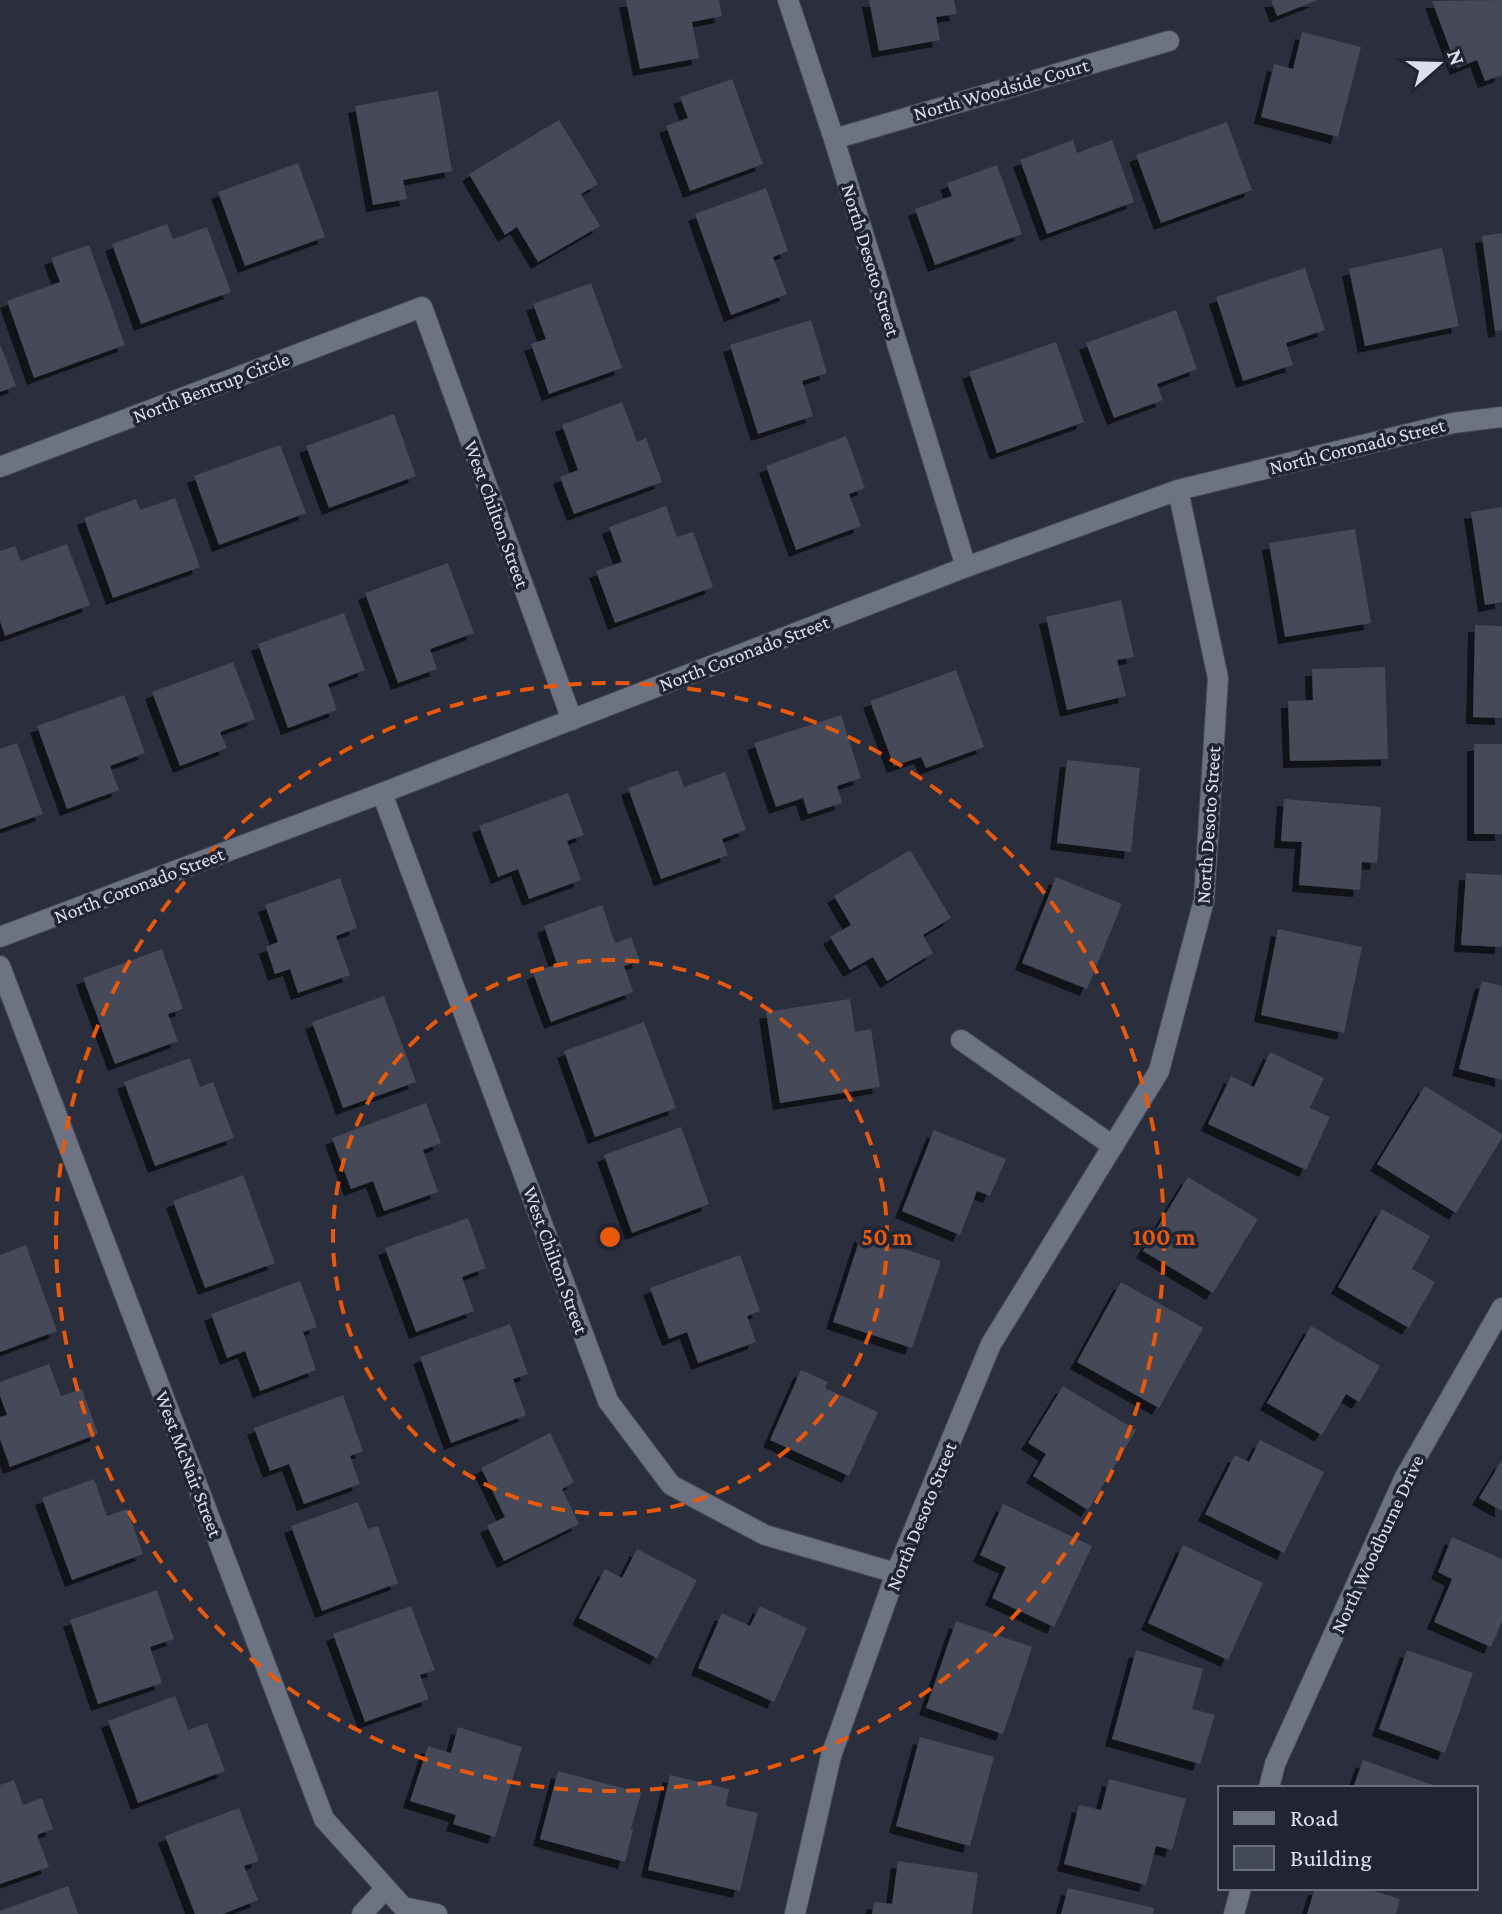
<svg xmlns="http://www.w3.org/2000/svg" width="1502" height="1914" font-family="'Crimson Pro',serif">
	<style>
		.building { fill: #444958; filter: url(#shadow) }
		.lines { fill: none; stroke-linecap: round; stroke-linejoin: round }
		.minor-casing { stroke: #484b57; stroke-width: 22 }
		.minor { stroke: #6e7383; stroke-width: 20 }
		.ring { fill: none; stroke: #e8590c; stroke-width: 4; stroke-dasharray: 14 10 }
		.labels { text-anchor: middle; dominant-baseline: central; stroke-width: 7; stroke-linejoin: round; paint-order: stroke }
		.street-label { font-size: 20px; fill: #dde0ea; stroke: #212533 }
		.centre { fill: #e8590c; stroke: #212533; stroke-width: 4 }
		.ring-label { font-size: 24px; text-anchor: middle; font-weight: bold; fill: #e8590c; stroke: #212533; stroke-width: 7; stroke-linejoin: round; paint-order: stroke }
	</style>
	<defs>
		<filter id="shadow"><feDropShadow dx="-7" dy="7" stdDeviation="0" flood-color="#0009"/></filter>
	</defs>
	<rect width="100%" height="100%" fill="#2b2f3d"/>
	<g class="building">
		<polygon points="626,0 719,0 722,16 692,22 699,58 640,69"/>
		<polygon points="869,0 954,0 957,14 936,17 940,40 879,51"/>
		<polygon points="1271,0 1318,0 1277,16"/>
		<polygon points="1502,0 1502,75 1485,81 1477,60 1457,68 1432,1"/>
		<polygon points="1302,32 1361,47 1338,137 1261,117 1274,64 1293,69"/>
		<polygon points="732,79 763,164 690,191 666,126 688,118 680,97"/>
		<polygon points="438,91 452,171 403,180 407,199 373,205 355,106"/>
		<polygon points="559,120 598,184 581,194 600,226 538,262 517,227 505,235 469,174"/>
		<polygon points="1227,122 1252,190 1161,223 1136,155"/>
		<polygon points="1073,140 1077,153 1112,140 1134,202 1047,234 1020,160"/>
		<polygon points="298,163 325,237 245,266 218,192"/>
		<polygon points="997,165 1022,234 935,265 915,209 952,196 947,183"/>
		<polygon points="766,188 788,251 773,257 787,294 731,315 695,214"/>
		<polygon points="167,224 173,239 207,227 231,292 141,324 112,244"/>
		<polygon points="1502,233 1502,330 1495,331 1482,236"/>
		<polygon points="89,245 125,345 34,378 7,301 60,282 51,258"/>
		<polygon points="1442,248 1459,326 1365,346 1349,269"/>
		<polygon points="1305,268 1325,330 1286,343 1293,365 1243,381 1216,297"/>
		<polygon points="591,283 622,368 549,394 531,344 546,339 533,304"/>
		<polygon points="1176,310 1197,369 1157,384 1163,400 1114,418 1086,343"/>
		<polygon points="811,320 827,373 802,381 813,416 758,434 730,345"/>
		<polygon points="1056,342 1084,422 997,453 969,372"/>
		<polygon points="0,344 16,386 0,392"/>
		<polygon points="622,402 637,442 646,438 662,482 574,514 560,477 578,470 562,425"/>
		<polygon points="394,414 416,476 329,508 306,446"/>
		<polygon points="846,436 865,488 849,494 861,526 796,550 766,466"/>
		<polygon points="280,445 306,513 219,545 194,476"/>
		<polygon points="175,498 200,567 113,598 84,518 136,499 140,510"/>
		<polygon points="666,506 677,537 693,532 713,587 615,623 596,571 622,562 609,527"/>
		<polygon points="1502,507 1502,602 1485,605 1471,512"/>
		<polygon points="1355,529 1371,623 1285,637 1269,543"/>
		<polygon points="67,544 90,605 5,636 0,621 0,551 15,546 21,561"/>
		<polygon points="448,563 474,633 430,649 437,669 398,683 365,593"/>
		<polygon points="1121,600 1134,657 1117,660 1126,696 1067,710 1046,617"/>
		<polygon points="344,613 365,670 328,684 337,710 288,728 258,644"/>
		<polygon points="1475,625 1502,626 1502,718 1473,717"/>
		<polygon points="233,662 255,719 220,732 227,748 180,766 152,692"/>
		<polygon points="1385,667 1388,759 1290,761 1288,701 1313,700 1312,669"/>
		<polygon points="956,670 984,747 926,768 921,757 894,766 870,701"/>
		<polygon points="124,695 145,753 110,766 119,790 67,809 37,726"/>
		<polygon points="841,715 861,778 837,786 842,803 808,814 803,798 776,807 754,743"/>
		<polygon points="17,743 43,814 0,829 0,749"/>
		<rect x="1474" y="744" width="28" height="90"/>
		<polygon points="1067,760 1140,768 1131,852 1057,843"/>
		<polygon points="678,770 684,787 725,772 746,830 722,839 728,855 661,879 628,788"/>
		<polygon points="568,793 584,835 567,841 581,880 529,899 518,869 498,877 479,826"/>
		<polygon points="1284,799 1381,807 1377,863 1362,862 1360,890 1299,885 1302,842 1281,841"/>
		<polygon points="910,850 951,918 923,935 933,953 887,981 873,957 850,970 830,937 851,925 834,896"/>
		<polygon points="1466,873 1502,875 1502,947 1461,945"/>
		<polygon points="1056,877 1122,904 1087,989 1022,963"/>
		<polygon points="340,878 357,928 336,936 350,975 298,993 290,969 275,974 266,947 278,942 265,905"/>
		<polygon points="602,905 615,943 631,937 640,961 624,966 633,992 551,1022 533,973 557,964 544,926"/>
		<polygon points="1278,929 1362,947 1344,1033 1261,1015"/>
		<polygon points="162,949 183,1009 168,1014 178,1041 115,1064 83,978"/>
		<polygon points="1482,981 1502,986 1502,1080 1459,1069"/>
		<polygon points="384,996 416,1082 343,1108 312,1022"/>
		<polygon points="850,999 855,1032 871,1029 880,1087 780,1103 766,1012"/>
		<polygon points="644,1022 676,1108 595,1137 564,1051"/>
		<polygon points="1270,1052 1324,1078 1310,1108 1330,1117 1306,1170 1208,1124 1231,1076 1254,1087"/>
		<polygon points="190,1058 200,1087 213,1082 234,1138 155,1166 124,1082"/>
		<polygon points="1425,1086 1502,1134 1502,1138 1456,1213 1377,1164"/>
		<polygon points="426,1103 441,1143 423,1150 438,1192 384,1211 373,1181 351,1189 332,1138"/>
		<polygon points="681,1127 709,1204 632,1233 604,1155"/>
		<polygon points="934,1130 1006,1159 990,1196 977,1191 960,1235 902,1211"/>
		<polygon points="243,1175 275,1263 205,1288 173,1201"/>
		<polygon points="1188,1177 1258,1219 1213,1293 1143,1251"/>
		<polygon points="1382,1209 1430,1236 1412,1269 1435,1282 1409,1328 1338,1287"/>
		<polygon points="468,1218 486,1268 462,1277 474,1311 416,1332 385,1248"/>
		<polygon points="861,1235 941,1261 912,1348 833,1322"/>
		<polygon points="26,1245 57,1331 0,1352 0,1255"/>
		<polygon points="740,1255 760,1311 747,1316 756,1342 698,1363 687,1332 669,1339 650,1288"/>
		<polygon points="300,1281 317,1327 303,1332 316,1370 260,1391 245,1351 227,1358 211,1314"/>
		<polygon points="1121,1282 1203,1328 1159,1408 1077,1362"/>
		<polygon points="510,1324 528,1374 513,1379 526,1415 451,1443 420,1357"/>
		<polygon points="1311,1326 1380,1366 1359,1402 1346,1394 1322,1435 1267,1403"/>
		<polygon points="49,1364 61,1396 82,1389 98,1434 10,1467 0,1439 0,1417 7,1415 0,1396 0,1382"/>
		<polygon points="801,1370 828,1382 825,1388 878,1412 849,1476 770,1440"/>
		<polygon points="1063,1386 1136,1430 1088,1510 1033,1476 1046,1454 1028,1443"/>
		<polygon points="343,1395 363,1451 350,1456 360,1484 304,1504 289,1464 270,1471 254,1428"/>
		<polygon points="550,1433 574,1482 562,1489 579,1524 504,1561 487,1526 505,1517 481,1468"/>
		<polygon points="1260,1440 1324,1472 1284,1553 1205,1514 1235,1455 1249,1462"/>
		<polygon points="1502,1460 1502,1511 1479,1498"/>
		<polygon points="94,1479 107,1516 127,1509 143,1554 72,1580 42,1498"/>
		<polygon points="358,1502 368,1529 378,1526 398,1583 322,1611 291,1526"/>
		<polygon points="1003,1504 1092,1546 1054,1627 992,1598 1006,1567 980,1555"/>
		<polygon points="1452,1537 1502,1559 1502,1621 1491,1647 1434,1622 1452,1579 1438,1572"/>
		<polygon points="1183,1545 1263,1583 1228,1660 1148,1623"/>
		<polygon points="637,1549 697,1580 657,1658 579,1618 605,1569 622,1578"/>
		<polygon points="157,1590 174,1639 150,1647 162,1683 98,1704 70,1620"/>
		<polygon points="411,1606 435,1670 420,1675 429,1699 365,1722 333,1634"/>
		<polygon points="760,1606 807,1628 774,1702 698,1668 722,1613 750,1626"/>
		<polygon points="956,1621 1032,1647 1003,1734 926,1708"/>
		<polygon points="1136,1650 1203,1669 1192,1709 1215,1715 1200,1764 1112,1739"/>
		<polygon points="1407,1650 1473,1673 1445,1753 1379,1729"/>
		<polygon points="175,1696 188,1730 207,1723 225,1771 138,1803 108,1721"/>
		<polygon points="458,1727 522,1747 495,1837 453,1824 456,1815 410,1801 428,1746 451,1753"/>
		<polygon points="920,1737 994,1757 970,1846 896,1826"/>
		<polygon points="1363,1760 1441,1788 1353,1788"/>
		<polygon points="558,1771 641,1793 631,1829 633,1830 625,1862 540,1839"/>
		<polygon points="670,1775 729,1789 726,1806 758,1813 740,1891 648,1870"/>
		<polygon points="1109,1779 1186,1799 1172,1850 1156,1846 1146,1885 1064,1864 1079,1805 1101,1810"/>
		<polygon points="14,1780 23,1805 42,1798 53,1829 37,1835 49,1867 0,1884 0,1785"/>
		<polygon points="239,1808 259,1861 244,1866 258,1900 223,1914 195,1914 165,1836"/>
		<polygon points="898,1861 978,1873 972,1914 872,1914 874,1902 892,1904"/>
		<polygon points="68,1886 78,1914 0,1914 0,1911"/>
		<polygon points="1068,1888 1154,1908 1153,1914 1061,1914"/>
		<polygon points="1315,1888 1364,1888 1400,1899 1396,1914 1307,1914"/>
	</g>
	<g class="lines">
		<defs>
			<g id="minor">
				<polyline points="788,0 834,139 966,567"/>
				<polyline points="834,139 1169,41"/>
				<polyline points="0,467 422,307 572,720"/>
				<polyline points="382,793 608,1401 671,1485 765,1535 896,1573"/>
				<polyline points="0,937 382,793 966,567 1178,490 1453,423 1502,417"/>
				<polyline points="0,966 324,1819 403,1907 437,1914"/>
				<polyline points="961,1040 1113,1146"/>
				<polyline points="1269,1788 1275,1764 1405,1477 1502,1308"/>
				<polyline points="362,1914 386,1888"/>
				<polyline points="795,1914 831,1756 896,1573 991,1344 1159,1071 1204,900 1218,678 1178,490"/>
				<polyline points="1234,1914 1241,1888"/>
			</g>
		</defs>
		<use href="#minor" class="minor-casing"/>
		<use href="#minor" class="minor"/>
	</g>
	<g class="ring">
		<circle cx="610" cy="1237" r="277"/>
		<circle cx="610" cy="1237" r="554"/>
	</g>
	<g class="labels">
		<g class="street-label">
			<text transform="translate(1001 89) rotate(-16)">North Woodside Court</text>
			<text transform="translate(871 260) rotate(73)">North Desoto Street</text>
			<text transform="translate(211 387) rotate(-21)">North Bentrup Circle</text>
			<text transform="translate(1357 446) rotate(-14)">North Coronado Street</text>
			<text transform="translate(497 514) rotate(70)">West Chilton Street</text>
			<text transform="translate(744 653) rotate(-21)">North Coronado Street</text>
			<text transform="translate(1208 825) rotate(-86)">North Desoto Street</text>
			<text transform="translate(139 885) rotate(-21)">North Coronado Street</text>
			<text transform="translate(556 1260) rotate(70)">West Chilton Street</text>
			<text transform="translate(189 1464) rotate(69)">West McNair Street</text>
			<text transform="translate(921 1516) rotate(-68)">North Desoto Street</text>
			<text transform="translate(1377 1544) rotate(-65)">North Woodburne Drive</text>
		</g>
	</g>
	<circle cx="610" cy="1237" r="12" class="centre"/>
	<g class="ring-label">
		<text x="887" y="1245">50 m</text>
		<text x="1164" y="1245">100 m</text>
	</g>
	<rect x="1218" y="1786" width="260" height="104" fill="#212533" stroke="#6c707c" stroke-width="2"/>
	<rect x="1234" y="1812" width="40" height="12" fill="#6e7383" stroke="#6c707c" stroke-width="2"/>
	<text x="1290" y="1826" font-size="24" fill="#dde0ea">Road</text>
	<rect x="1234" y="1846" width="40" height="24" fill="#444958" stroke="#6c707c" stroke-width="2"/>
	<text x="1290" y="1866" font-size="24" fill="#dde0ea">Building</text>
	<g transform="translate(1438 64) rotate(70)" stroke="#212533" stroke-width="6" paint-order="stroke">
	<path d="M0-6L14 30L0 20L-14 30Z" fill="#dde0ea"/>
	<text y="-12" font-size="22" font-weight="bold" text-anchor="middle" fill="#dde0ea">N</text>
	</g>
</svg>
